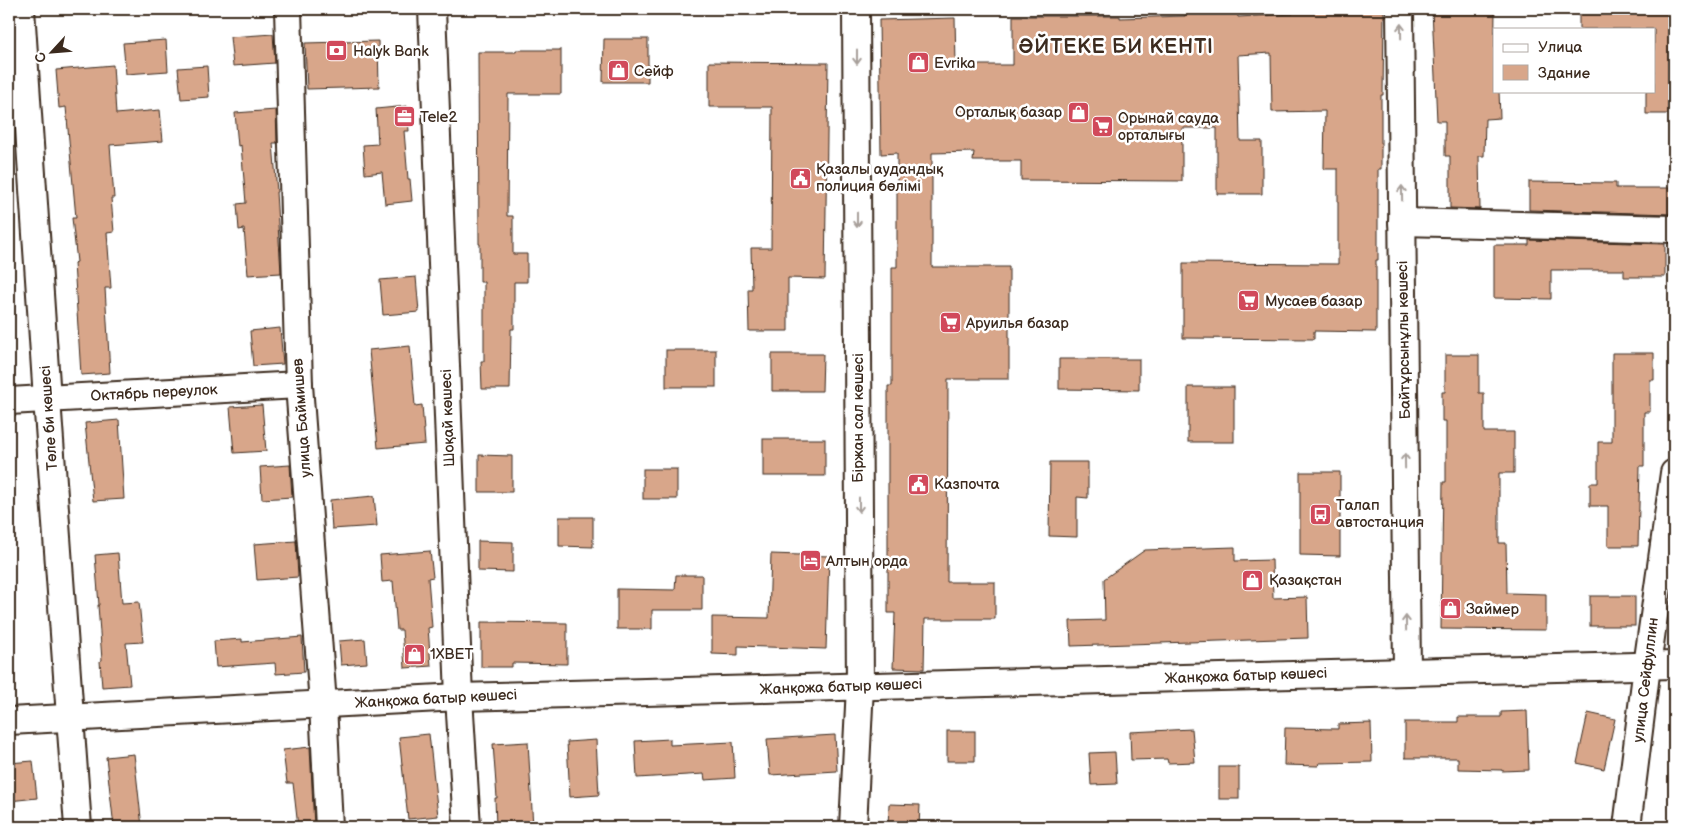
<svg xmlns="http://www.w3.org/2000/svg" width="1683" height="836" font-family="'Balsamiq Sans',sans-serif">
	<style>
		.building { fill: #d8a68a; stroke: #3b2a1e }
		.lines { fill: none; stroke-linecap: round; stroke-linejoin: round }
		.minor-casing { stroke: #3b2a1e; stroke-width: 30 }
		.minor { stroke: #fff; stroke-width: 26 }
		.oneway { stroke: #a79f9a }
		.labels { text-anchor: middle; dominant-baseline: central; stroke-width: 5; stroke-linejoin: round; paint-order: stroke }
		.poi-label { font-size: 15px; fill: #3b2a1e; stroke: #fff; text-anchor: start }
		.street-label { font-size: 15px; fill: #3b2a1e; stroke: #fff }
		.district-label { font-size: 20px; font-weight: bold; letter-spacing: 1px; fill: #3b2a1e; stroke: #fff }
	</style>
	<rect width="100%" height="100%" fill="#fff"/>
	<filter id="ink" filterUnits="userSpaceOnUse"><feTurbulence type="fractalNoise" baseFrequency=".02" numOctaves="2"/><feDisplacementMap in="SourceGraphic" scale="10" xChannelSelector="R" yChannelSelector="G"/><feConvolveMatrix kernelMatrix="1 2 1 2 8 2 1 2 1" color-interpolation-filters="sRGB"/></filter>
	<g filter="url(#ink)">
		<g class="building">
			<polygon points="1318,9 1318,10 1384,11 1383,95 1381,95 1381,169 1378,169 1378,260 1376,260 1376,332 1314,331 1314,339 1183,338 1183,263 1338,264 1338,169 1324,169 1325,111 1272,112 1271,53 1238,55 1240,141 1262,141 1262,194 1217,194 1217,128 1182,128 1182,181 1021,180 1021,161 973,161 974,152 932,153 932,267 1009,267 1009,379 948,379 947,582 995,582 995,619 925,619 924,669 893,668 895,613 888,613 888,386 892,386 892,267 897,267 897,153 881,154 879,20 955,18 956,65 1013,65 1013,16 1120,16 1120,18 1185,16 1185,12 1237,11 1238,17 1293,14 1293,10"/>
			<polygon points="1432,9 1495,9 1494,91 1499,91 1500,118 1485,119 1484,156 1479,156 1480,209 1450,208 1450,156 1445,156 1445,121 1437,121"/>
			<polygon points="1579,9 1674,9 1674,114 1646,114 1646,91 1654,91 1654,29 1579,29"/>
			<polygon points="273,34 275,63 233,66 230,37"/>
			<polygon points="604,39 648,39 648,82 603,82"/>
			<polygon points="166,40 168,71 126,74 123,43"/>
			<polygon points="378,41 379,87 307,89 305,43"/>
			<polygon points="516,50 561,50 561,94 508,94 507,216 513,216 513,254 527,254 527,282 514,282 514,329 511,329 510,389 482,389 481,361 484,361 484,282 480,282 480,244 479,244 478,52 516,52"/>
			<polygon points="709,62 828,63 825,279 788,278 788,331 749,331 748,289 752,289 751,248 771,248 772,107 709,107"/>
			<polygon points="113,65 116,114 160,110 163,141 110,145 114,198 111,198 114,232 107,233 111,288 105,288 110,373 81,375 74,263 77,262 72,218 76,218 66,107 59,108 56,70"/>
			<polygon points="207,66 209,97 181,99 178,68"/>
			<polygon points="407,106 409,131 404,131 408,179 410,179 412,201 385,204 382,172 365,174 363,145 378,144 376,109"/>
			<polygon points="276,110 277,143 273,143 277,192 276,192 281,273 248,275 244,229 239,230 237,204 246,203 241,145 238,146 235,113"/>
			<polygon points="1529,182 1616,183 1616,188 1674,188 1674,214 1529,210"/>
			<polygon points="1529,240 1665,244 1665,277 1624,277 1624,270 1551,270 1551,299 1494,298 1494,245 1529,245"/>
			<polygon points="416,277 419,312 383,315 380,280"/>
			<polygon points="280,328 283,364 253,366 250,331"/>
			<polygon points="410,346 415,406 422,405 425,444 378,448 369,350"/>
			<rect x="666" y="350" width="50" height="37"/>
			<polygon points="1612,353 1654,353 1654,380 1650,380 1650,412 1644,412 1644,466 1640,466 1638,546 1608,546 1608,506 1590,506 1590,483 1598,483 1598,442 1612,442"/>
			<polygon points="772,354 823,354 822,391 772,391"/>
			<polygon points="1445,355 1479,355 1479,393 1484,393 1484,432 1514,432 1514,473 1499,473 1499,543 1506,543 1507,593 1546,594 1546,630 1441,629 1443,482 1446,482 1446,421 1442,421 1442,392 1445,392"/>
			<polygon points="1059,359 1139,359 1139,390 1059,389"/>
			<rect x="1188" y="387" width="46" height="55"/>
			<polygon points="262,405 266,451 234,453 230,407"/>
			<polygon points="119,420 124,499 93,501 85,423"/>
			<rect x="763" y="439" width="62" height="37"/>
			<polygon points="479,455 512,456 512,492 479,492"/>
			<polygon points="1050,462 1088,462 1088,498 1077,497 1077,537 1049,536"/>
			<polygon points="290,465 292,497 262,499 260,467"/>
			<rect x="643" y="469" width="34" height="30"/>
			<polygon points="1300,472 1340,472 1340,556 1300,555"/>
			<polygon points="374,496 377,526 332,529 330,500"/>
			<polygon points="559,517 593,517 593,547 559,546"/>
			<polygon points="296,541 298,577 257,580 254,544"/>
			<polygon points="478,541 513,542 513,572 478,571"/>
			<polygon points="1235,547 1235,561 1272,560 1273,598 1307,597 1308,638 1071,646 1070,621 1105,620 1104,579 1145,550"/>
			<polygon points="430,551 433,577 428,578 432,627 428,628 431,666 405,668 402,630 397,630 393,581 382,582 380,555"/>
			<polygon points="118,553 122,603 139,602 143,642 126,643 130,685 102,687 100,661 102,660 98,605 99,605 95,555"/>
			<polygon points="771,554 829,556 826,649 738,646 738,655 712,654 712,617 769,618"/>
			<polygon points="676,575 702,575 702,610 652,610 652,629 617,629 617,589 675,590"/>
			<rect x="1590" y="596" width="45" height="30"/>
			<polygon points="481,622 567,623 567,664 512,663 512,667 481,667"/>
			<polygon points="302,637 304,672 276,674 275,663 216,667 214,641 242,639 242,642"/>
			<polygon points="365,639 367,663 341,665 339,641"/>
			<polygon points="1527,711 1529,770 1502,771 1502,770 1458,769 1458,758 1405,758 1405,722 1458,722 1458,717 1501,717 1501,712"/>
			<polygon points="1588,713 1615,719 1604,769 1577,763"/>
			<polygon points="1371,723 1372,762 1319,763 1318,766 1284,765 1285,728 1338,729 1338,724"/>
			<polygon points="1192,729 1195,762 1168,763 1167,759 1131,760 1130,732"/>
			<rect x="947" y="731" width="28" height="30"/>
			<polygon points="429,734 438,816 408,819 399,737"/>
			<polygon points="835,735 837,771 770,775 767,739"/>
			<polygon points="670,739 670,745 733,742 735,778 705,780 704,774 637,778 635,741"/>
			<polygon points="596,740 599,795 570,797 567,742"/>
			<polygon points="528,742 533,827 496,827 495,798 497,798 493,744"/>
			<polygon points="310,747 314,827 298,827 293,783 287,783 283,750"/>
			<polygon points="1115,752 1117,784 1091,785 1089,753"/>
			<polygon points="134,754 142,827 114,827 106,757"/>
			<polygon points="33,761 37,798 9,801 9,763"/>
			<rect x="1219" y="767" width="20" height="32"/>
			<polygon points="889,804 920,805 919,827 888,827"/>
		</g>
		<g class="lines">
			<defs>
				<g id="minor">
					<polyline points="21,9 47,399 78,827"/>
					<polyline points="288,9 299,385 323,704 329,827"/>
					<polyline points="432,9 459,697 467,827"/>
					<polyline points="1400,9 1407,672"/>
					<polyline points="1402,222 1674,229"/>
					<polyline points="9,401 299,385"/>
					<polyline points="9,721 459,697 1674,665"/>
					<polyline points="853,827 860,686 856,9"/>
					<polyline points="1627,827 1647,666 1674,473"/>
				</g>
			</defs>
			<use href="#minor" class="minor-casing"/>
			<use href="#minor" class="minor"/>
		</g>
		<defs><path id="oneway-shaft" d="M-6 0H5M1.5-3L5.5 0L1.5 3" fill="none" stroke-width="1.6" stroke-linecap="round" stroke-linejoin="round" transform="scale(1.25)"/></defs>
		<g class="oneway">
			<use href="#oneway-shaft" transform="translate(1401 31) rotate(-91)"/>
			<use href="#oneway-shaft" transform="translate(857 57) rotate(90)"/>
			<use href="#oneway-shaft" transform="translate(1402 193) rotate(-91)"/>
			<use href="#oneway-shaft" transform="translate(857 220) rotate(90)"/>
			<use href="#oneway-shaft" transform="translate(1405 461) rotate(-91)"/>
			<use href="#oneway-shaft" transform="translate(859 505) rotate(90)"/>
			<use href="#oneway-shaft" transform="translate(1406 623) rotate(-91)"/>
		</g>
	</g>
	<defs>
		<symbol id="bank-square" viewBox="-11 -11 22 22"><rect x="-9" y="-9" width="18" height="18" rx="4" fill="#d1495b" stroke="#fff"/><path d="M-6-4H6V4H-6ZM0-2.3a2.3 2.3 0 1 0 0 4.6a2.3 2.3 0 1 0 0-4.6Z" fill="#fff"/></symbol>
		<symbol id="shop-square" viewBox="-11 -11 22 22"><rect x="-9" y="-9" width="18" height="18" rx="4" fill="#d1495b" stroke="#fff"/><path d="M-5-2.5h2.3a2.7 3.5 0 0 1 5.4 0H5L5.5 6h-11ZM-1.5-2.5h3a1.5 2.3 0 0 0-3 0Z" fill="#fff"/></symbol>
		<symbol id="office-square" viewBox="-11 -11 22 22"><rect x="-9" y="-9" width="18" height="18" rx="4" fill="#d1495b" stroke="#fff"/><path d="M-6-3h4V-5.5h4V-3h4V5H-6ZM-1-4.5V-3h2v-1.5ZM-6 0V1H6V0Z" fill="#fff"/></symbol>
		<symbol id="supermarket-square" viewBox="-11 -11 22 22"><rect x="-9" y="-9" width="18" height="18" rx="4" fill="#d1495b" stroke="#fff"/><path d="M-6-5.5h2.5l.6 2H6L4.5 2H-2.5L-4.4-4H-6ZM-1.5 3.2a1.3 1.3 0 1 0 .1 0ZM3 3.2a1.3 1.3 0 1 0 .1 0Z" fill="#fff"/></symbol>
		<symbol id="civic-square" viewBox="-11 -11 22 22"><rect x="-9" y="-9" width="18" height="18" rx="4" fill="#d1495b" stroke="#fff"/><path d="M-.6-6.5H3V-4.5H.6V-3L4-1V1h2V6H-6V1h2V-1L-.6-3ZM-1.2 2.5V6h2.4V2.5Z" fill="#fff"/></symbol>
		<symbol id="bus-square" viewBox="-11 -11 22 22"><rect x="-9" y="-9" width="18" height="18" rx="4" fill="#d1495b" stroke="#fff"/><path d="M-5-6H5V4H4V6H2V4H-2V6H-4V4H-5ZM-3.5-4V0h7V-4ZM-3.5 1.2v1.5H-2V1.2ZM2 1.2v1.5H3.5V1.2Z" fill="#fff"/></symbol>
		<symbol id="hotel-square" viewBox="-11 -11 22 22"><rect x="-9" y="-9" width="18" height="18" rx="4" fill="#d1495b" stroke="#fff"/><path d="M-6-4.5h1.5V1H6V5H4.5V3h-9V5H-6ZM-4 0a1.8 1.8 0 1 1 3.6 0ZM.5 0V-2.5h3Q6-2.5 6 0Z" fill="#fff"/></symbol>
	</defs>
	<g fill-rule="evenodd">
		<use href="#bank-square" x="324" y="38" width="25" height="25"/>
		<use href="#shop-square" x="906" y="50" width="25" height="25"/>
		<use href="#shop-square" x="606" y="58" width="25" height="25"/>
		<use href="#shop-square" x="1066" y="100" width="25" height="25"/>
		<use href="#office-square" x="392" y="104" width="25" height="25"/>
		<use href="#supermarket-square" x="1090" y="114" width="25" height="25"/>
		<use href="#civic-square" x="788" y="166" width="25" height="25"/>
		<use href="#supermarket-square" x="1236" y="288" width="25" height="25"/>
		<use href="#supermarket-square" x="938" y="310" width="25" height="25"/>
		<use href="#civic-square" x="906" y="472" width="25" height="25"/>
		<use href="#bus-square" x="1308" y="502" width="25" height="25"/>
		<use href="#hotel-square" x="798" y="548" width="25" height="25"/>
		<use href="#shop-square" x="1240" y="568" width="25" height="25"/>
		<use href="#shop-square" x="1438" y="596" width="25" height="25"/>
		<use href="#shop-square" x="402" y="642" width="25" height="25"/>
	</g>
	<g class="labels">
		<g class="poi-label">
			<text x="353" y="51">Halyk Bank</text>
			<text x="934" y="63">Evrika</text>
			<text x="634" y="71">Сейф</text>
			<text x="1062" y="112" text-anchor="end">Орталық базар</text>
			<text x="420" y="117">Tele2</text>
			<text x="1118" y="118">Орынай сауда<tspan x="1118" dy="17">орталығы</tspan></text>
			<text x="816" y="169">Қазалы аудандық<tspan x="816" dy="17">полиция бөлімі</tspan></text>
			<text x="1265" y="301">Мусаев базар</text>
			<text x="966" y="323">Аруилья базар</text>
			<text x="934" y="484">Казпочта</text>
			<text x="1336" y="505">Талап<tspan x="1336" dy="17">автостанция</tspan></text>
			<text x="826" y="561">Алтын орда</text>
			<text x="1269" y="580">Қазақстан</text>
			<text x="1466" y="609">Займер</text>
			<text x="430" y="654">1XBET</text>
		</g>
		<g class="street-label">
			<text transform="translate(1404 340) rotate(-91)">Байтұрсынұлы көшесі</text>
			<text transform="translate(154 393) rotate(-3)">Октябрь переулок</text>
			<text transform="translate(49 418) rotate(-94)">Төле би көшесі</text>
			<text transform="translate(302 418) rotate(-94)">улица Баймишев</text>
			<text transform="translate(448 418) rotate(-92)">Шоқай көшесі</text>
			<text transform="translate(858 418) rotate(-90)">Біржан сал көшесі</text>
			<text transform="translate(1246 676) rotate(-2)">Жанқожа батыр көшесі</text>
			<text transform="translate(1646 680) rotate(-83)">улица Сейфуллин</text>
			<text transform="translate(841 687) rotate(-2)">Жанқожа батыр көшесі</text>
			<text transform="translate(436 699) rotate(-3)">Жанқожа батыр көшесі</text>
		</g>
		<g class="district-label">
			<text x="1116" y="47">ӘЙТЕКЕ БИ КЕНТІ</text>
		</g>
	</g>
	<rect width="1683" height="836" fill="none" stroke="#fff" stroke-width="30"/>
	<rect x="15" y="15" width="1653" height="806" fill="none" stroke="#3b2a1e" stroke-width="2" filter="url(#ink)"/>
	<rect x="1493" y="28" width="162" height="65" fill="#ffffff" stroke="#b1aaa5"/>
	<rect x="1503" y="44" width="25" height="8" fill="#ffffff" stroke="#b1aaa5"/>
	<text x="1538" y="52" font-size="15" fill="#3b2a1e">Улица</text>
	<rect x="1503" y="65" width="25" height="15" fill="#d8a68a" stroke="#b1aaa5"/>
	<text x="1538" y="78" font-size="15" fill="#3b2a1e">Здание</text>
	<g transform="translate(52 52) rotate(244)" stroke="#ffffff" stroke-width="4" paint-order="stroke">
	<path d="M0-4L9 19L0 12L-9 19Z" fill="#3b2a1e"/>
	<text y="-8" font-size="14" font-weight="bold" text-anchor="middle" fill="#3b2a1e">С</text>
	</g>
</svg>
